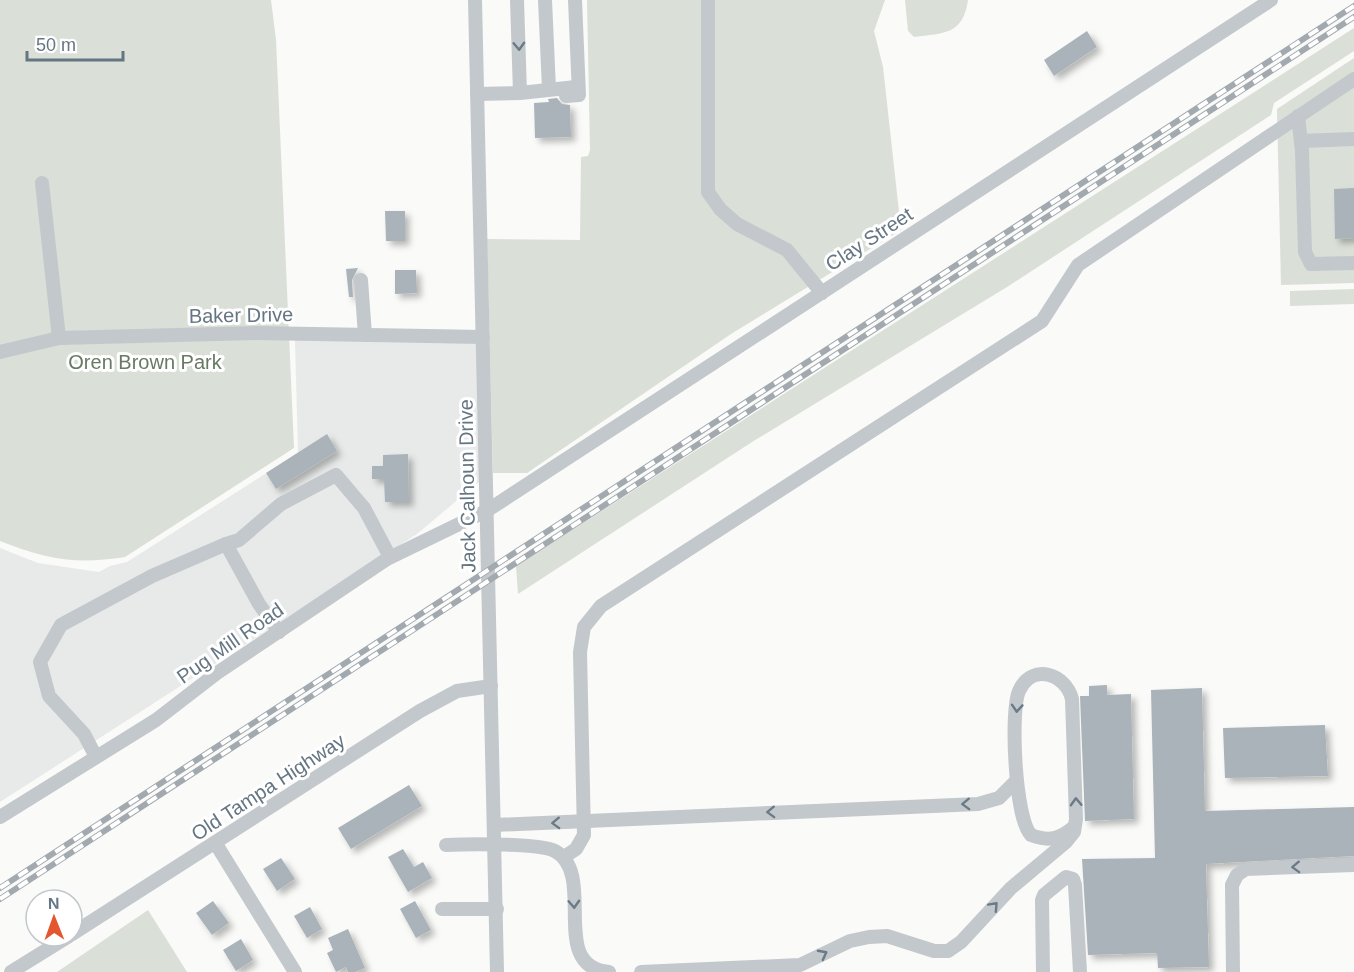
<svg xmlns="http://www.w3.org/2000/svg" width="1354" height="972" font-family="Helvetica,sans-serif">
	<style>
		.built { fill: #e8e9e9 }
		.green { fill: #dadfd7 }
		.building { fill: #aab3b9; filter: url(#shadow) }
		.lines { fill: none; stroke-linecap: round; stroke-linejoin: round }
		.minor { stroke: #c3c8cc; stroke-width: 14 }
		.rail-casing { stroke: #a2aab0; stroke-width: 6 }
		.rail { stroke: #fff; stroke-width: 4; stroke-dasharray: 11; stroke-linecap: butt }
		.oneway { stroke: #6a7a87 }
		.labels { text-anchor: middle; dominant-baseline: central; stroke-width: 6; stroke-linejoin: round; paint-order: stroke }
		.street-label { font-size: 20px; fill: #657683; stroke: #fff }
		.park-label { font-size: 20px; fill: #687a64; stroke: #fff }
	</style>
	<defs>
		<filter id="shadow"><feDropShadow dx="4.5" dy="4.5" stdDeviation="3" flood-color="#0004"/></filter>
	</defs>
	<rect width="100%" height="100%" fill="#fafaf8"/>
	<polygon class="built" points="477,338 480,481 417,534 0,802 0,548 38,563 99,572 110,566 127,562 298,453 295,340"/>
	<g class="green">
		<path d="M 0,0 L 271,0 L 276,40 L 294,448 L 125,557 C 75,565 46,559 0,541 Z"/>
		<polygon points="587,0 885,0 874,31 883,67 901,230 731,334 527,473 493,473 487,239 580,240 581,157 588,156 590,150"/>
		<path d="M 905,0 L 968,0 C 963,35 944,33 914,37 L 908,31 Z"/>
		<polygon points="1354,28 1354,51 1274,103 1271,115 1007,287 752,442 518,594 516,566"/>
		<polygon points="1354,58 1354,283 1281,285 1277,109"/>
		<polygon points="1354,289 1354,304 1290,306 1290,291"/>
		<polygon points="148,910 187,972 57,972"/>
	</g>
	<g class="building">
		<polygon points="1087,31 1097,47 1054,76 1044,60"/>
		<polygon points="557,98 562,104 570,105 571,137 535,138 534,103 549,102 548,99"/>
		<polygon points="1354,188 1354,238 1335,239 1334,189"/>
		<polygon points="385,211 405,211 405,241 386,241"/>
		<polygon points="358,268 352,280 353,297 349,297 346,269"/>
		<polygon points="395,270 416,270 417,293 395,294"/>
		<polygon points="327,434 337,451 276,489 266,473"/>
		<polygon points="408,454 409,502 385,502 384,479 372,479 372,466 383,466 383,455"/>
		<polygon points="1107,685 1107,695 1131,694 1134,819 1085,821 1080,696 1089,696 1089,686"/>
		<polygon points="1202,688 1205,811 1354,807 1354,856 1206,864 1209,967 1158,968 1157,953 1088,955 1082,859 1155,858 1151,690"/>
		<polygon points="1325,725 1328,776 1225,778 1223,728"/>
		<polygon points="409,785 422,806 351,849 338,828"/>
		<polygon points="403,849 414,867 423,862 432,878 408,892 388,857"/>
		<polygon points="281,858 295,879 277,891 263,869"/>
		<polygon points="213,901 229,923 212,935 196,913"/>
		<polygon points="415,901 431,930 416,938 400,909"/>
		<polygon points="310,907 322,929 307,938 294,916"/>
		<polygon points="348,929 365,968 355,972 348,972 346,967 336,972 327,953 333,950 328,938"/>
		<polygon points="241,939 253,960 236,971 223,950"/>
	</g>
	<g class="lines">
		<g class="minor">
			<polyline points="475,0 497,972"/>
			<polyline points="517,0 520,93"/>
			<polyline points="545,0 549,89"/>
			<polyline points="708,0 708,192 720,209 737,224 787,250 822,293"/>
			<polyline points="477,94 520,93 576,87"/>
			<polyline points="566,96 579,95 575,0"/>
			<polyline points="1298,116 1302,151 1305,252 1311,264 1354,263"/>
			<polyline points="1301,141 1354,139"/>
			<polyline points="42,183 59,338"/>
			<polyline points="361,280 365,335"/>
			<polyline points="0,352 59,338 257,333 483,337"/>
			<polyline points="226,544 239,540 281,504 336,475 364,508 390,557"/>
			<polyline points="96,757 84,734 49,696 40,662 61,625 152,576 226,544 259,604 279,632"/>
			<polyline points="0,817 156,720 217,673 387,559 488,510 1271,0"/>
			<polyline points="494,825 978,804 999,798 1016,781"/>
			<polyline points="216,844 295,972"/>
			<path d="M 446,845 C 467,844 540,843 555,851 C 598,875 547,967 609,972"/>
			<polyline points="564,857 576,849 584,835 580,652 584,627 601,606 1042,321 1078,265 1354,79"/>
			<polyline points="442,909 497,909"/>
			<polyline points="72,934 420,711 457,691 491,686"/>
			<polyline points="11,972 69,936"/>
			<path d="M 641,972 L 800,965 L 850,941 L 869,937 L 887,936 L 934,951 L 948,951 L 961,942 L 1011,888 L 1066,842 L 1074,832 L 1076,819 L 1072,699 C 1066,674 1032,662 1019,691 C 1010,711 1015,819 1031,835 C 1049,842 1060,839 1075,826"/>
			<polyline points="1043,972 1042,900 1044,895 1066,877 1073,879 1075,885 1080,972"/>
			<polyline points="1233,972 1232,885 1237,875 1246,869 1354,865"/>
		</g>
		<defs>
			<g id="rail">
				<polyline points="0,888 1354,6"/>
				<polyline points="0,899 1354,17"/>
			</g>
		</defs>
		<use href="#rail" class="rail-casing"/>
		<use href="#rail" class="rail"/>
	</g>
	<defs><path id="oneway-chevron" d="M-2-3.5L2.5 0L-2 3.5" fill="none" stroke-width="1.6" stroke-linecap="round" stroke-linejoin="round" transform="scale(1.5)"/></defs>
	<g class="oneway">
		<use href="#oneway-chevron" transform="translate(519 46) rotate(88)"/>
		<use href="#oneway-chevron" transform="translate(1017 708) rotate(94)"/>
		<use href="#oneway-chevron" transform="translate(1076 802) rotate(-92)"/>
		<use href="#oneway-chevron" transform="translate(966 804) rotate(178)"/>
		<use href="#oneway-chevron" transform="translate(771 812) rotate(178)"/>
		<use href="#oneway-chevron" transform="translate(556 823) rotate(178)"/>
		<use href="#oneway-chevron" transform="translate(1296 867) rotate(178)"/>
		<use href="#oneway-chevron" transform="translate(574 904) rotate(87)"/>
		<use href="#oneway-chevron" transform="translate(994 906) rotate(-47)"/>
		<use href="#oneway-chevron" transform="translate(823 954) rotate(-28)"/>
	</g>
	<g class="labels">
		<g class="street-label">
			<text transform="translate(869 239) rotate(-33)">Clay Street</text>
			<text transform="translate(241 315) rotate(-1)">Baker Drive</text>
			<text transform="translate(467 486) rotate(-91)">Jack Calhoun Drive</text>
			<text transform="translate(230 643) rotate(-35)">Pug Mill Road</text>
			<text transform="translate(268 787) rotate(-33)">Old Tampa Highway</text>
		</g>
		<g class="park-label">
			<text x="145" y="362">Oren Brown Park</text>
		</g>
	</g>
	<g transform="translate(54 918) rotate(359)"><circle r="28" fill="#ffffff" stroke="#c1c8cd" stroke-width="1.5"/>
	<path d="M0-4.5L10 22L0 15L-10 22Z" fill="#e4572e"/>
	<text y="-9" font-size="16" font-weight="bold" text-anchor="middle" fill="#657683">N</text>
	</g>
	<path d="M27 51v9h96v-9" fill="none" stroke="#657683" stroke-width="3"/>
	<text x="36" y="51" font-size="18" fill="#657683" stroke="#ffffff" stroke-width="4.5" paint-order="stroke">50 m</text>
</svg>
